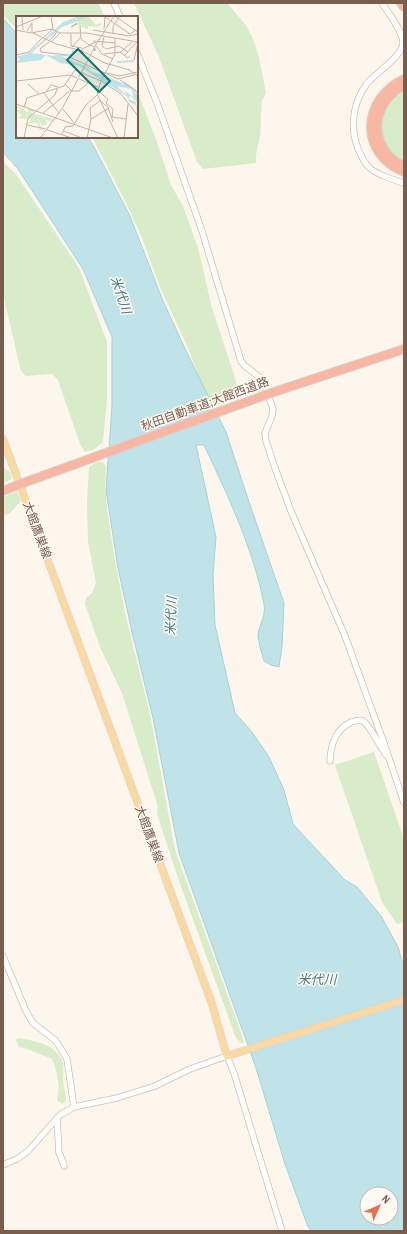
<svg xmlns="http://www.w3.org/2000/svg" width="407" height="1234" font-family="'Archivo Narrow','Noto Sans JP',sans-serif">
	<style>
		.green { fill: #d8ecc9 }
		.water { fill: #bfe3e8; stroke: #a5d3da; fill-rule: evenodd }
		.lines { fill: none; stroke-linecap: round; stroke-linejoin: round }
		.minor-casing { stroke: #d1beb0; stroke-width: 7 }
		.major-casing { stroke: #dad1cd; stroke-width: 8 }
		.highway-casing { stroke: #dad1cd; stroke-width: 10 }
		.minor { stroke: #fff; stroke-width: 5.5 }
		.major { stroke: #fbd9a5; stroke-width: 7 }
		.highway { stroke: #f7b7a3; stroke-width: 8 }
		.highway-bridge-casing { stroke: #dad1cd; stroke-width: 10; stroke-linecap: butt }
		.highway-bridge { stroke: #f7b7a3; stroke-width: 8 }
		.labels { text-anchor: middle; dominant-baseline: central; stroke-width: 3; stroke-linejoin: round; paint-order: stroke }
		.street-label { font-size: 12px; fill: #7a5c4d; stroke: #fffaf3 }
		.water-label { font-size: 13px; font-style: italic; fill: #437c86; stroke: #fffaf3 }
		.inset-river { fill: none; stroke: #bfe3e8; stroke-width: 2 }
		.inset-road { fill: none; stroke: #c5b3a7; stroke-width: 1 }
		.view { fill: #0f766e; fill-opacity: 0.15; stroke: #0f766e; stroke-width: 2 }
		.inset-edge { fill: none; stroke: #7a5c4d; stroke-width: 2 }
	</style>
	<rect width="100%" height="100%" fill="#fdf6ec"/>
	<g class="green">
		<polygon points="3,3 98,3 105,17 17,17 17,29 3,15"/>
		<polygon points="134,3 227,3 246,25 253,39 259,57 266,93 262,101 260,136 256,155 256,163 203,169 197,162 159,57"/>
		<path d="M 137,90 L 157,142 L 171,185 L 183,206 L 198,248 L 212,308 L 236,381 L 237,391 C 230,400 222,403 212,406 L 205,393 L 188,348 L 160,287 L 142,238 L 127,205 L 92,137 L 137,137 Z"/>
		<path d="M 404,91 L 404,161 C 401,159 396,157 393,155 C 371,135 382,104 404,91 Z"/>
		<polygon points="3,162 16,174 79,268 107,342 107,399 103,442 93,450 85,452 80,444 58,380 52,374 26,376 21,371 3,294"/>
		<polygon points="97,462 103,462 106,467 105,487 107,508 115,561 125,613 151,719 175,850 238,1024 244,1042 242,1044 236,1038 178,878 157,814 158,807 122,693 100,647 85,604 86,598 92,593 96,583 88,541 87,503 89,467"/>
		<polygon points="3,467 10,472 12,479 3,483"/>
		<polygon points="17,491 21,501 10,513 3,516 3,497"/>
		<polygon points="374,752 404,839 404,922 397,924 382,902 335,765"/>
		<path d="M 18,1038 C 35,1041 57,1044 63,1063 C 64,1068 63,1074 63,1079 C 63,1086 66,1093 66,1101 L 62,1104 L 57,1100 C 61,1087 57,1071 52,1059 L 27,1049 L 19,1047 L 16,1040 Z"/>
	</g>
	<path class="water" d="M 3,18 L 17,34 L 17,137 L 88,137 L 94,147 L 130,216 L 163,301 L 189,357 L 226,432 L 249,502 L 284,603 L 282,647 L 279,667 L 271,665 L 264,661 C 262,653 258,642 258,634 C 260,624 266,615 264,604 C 253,548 228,496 204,445 L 196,445 L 216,537 L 213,575 L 215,625 L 235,713 L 252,732 L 269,757 L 284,790 L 293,824 L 345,880 L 357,887 L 381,916 L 398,947 L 402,961 L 404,964 L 404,1231 L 312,1231 L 308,1227 L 285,1164 L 256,1068 L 179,853 L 153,718 L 132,632 L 118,568 L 106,490 L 112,406 L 112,337 L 83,269 L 18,169 L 3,152 ZM 367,1194 L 391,1194 L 391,1218 L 367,1218 Z"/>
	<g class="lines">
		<defs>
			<g id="minor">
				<polyline points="114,3 120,17"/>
				<path d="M 382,3 C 388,13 403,31 403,43 C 403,56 375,73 366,85 C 351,106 349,134 362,157 C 364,161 367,166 371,169 C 377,174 396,181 404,183"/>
				<polyline points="137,53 157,103 202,231 241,361 245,366 263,380 273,409 272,416 265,433 266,441 276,471 291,511 345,636 385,746 404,803"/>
				<path d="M 330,761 C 331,744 335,730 351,722 C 354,721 360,719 363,721 C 369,724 381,748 386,755"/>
				<polyline points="3,956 26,1011 33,1023 56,1041 67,1059 74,1107"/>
				<polyline points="57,1118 59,1153 63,1162 64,1166"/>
				<polyline points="3,1165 17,1159 28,1151 60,1115 74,1107 117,1098 155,1086 190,1069 227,1056 234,1073 282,1231"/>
			</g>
			<polyline id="major" points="3,439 211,1001 227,1056 404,1000"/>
			<g id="highway">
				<polyline points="401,3 404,7"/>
				<path d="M 404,79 C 361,100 359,153 404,172"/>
				<path d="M 404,85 C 394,91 385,99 381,110 C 371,131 382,157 404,166"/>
				<polyline points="271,393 404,349"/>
				<polyline points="3,491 15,486"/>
			</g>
		</defs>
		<use href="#minor" class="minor-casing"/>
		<use href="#major" class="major-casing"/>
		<use href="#highway" class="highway-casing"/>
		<use href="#minor" class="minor"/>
		<use href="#major" class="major"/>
		<use href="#highway" class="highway"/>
		<defs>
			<polyline id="highway-bridge" points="15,486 271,393"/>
		</defs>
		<use href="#highway-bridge" class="highway-bridge-casing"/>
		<use href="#highway-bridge" class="highway-bridge"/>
	</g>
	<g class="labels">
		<g class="street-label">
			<text transform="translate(205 404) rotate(-20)">秋田自動車道;大館西道路</text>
			<text transform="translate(37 530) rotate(70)">大館鷹巣線</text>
			<text transform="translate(149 834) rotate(70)">大館鷹巣線</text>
		</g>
		<g class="water-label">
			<text transform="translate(121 295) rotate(71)">米代川</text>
			<text transform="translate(171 616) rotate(-88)">米代川</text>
			<text x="317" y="979">米代川</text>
		</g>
	</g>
	<g transform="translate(16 16)">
		<rect width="122" height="122" fill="#fdf6ec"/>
		<path d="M 73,1 L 80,9 L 85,7 L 86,8 L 82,11 L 72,10 L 72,13 L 61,9 L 62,3 ZM 0,90 L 7,93 L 12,97 L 12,92 L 19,95 L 14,97 L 37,103 L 36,106 L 29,103 L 31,108 L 27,109 L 27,111 L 22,102 L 26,114 L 24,114 L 21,107 L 12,107 L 15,105 L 9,97 L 12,103 L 1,102 L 6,99 L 0,94 L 5,94 Z" fill="#d8ecc9"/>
		<path d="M 64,0 L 75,0 L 46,11 L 15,37 L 47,41 L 74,52 L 76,54 L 69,51 L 76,56 L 88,59 L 110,69 L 122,79 L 122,87 L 114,79 L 113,83 L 120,86 L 122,99 L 120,89 L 113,86 L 112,81 L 63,50 L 44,47 L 30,39 L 25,44 L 0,47 L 4,43 L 0,41 L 13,37 L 47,6 ZM 101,70 L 115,73 L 118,81 L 109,75 L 111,80 Z" fill="#bfe3e8" fill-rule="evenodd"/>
		<path class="inset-river" d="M 39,40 L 56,39 L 57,34M 101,46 L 118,45M 108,66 L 120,75"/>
		<path class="inset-road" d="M 99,0 L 122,16M 6,1 L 7,14M 95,5 L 114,18 L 120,14M 61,7 L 55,11 L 61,8M 64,10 L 65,23 L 73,29 L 80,26M 0,11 L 27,0M 90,12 L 98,0M 88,13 L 89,1 L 94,4M 0,14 L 15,17 L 36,13 L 44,17 L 70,17 L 122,26M 77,14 L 113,20 L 122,18M 11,15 L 16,7 L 16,16M 17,17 L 40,28 L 66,35 L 89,47 L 114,54M 97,17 L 97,10 L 104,0M 55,18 L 55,30 L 66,32M 88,21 L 86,30 L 90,33M 27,22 L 37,13 L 35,0M 83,24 L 90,13M 33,25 L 41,16M 77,25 L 99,27M 33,26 L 24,33 L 25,36 L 51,39M 35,26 L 44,17M 80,30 L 86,38 L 97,43M 56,31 L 64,22M 90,33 L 103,30 L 112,36M 65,34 L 66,38 L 66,33 L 75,29 L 79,32 L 79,35 L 78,32M 104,36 L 112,42 L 114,40M 88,38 L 105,36 L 116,26M 0,39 L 13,36 L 26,22M 108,40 L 121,26M 53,41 L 102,63 L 118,59M 118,44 L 122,27M 112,53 L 122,60M 87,56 L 103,60 L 122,56M 63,63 L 82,71M 104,64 L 122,77M 0,65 L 54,59 L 61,62M 12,68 L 23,78M 81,74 L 92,83 L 90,87 L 97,93 L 96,101M 56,75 L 63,75 L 72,67M 30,76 L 35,69 L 42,71M 28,77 L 43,97M 84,85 L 92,91 L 97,106M 0,88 L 97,122M 8,91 L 11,82 L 48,70 L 59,54 L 85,65 L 99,38 L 99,23M 47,93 L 58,107M 27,97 L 55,74 L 49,68M 96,101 L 110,103M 75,103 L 93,92M 11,109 L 30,113M 31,114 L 56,122M 48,115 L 66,122M 46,118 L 49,111 L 57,110 L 70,89 L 81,79M 8,122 L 12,102 L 39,79 L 41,73M 24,122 L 46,93 L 83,23M 71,122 L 75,103 L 74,92 L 84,85M 102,122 L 81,78 L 85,65 L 105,78 L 122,100M 108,122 L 112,88"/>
		<path class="view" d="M 62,33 L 94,65 L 83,76 L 51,44 Z"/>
		<rect width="122" height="122" class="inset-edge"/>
	</g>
	<rect width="407" height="1234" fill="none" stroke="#7a5c4d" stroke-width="8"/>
	<g transform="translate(379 1206) rotate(45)"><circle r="19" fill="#fffaf3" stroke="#cabbb1"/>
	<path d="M0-3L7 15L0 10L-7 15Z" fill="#e76f51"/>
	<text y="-6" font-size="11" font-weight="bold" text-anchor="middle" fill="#7a5c4d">N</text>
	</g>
</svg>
